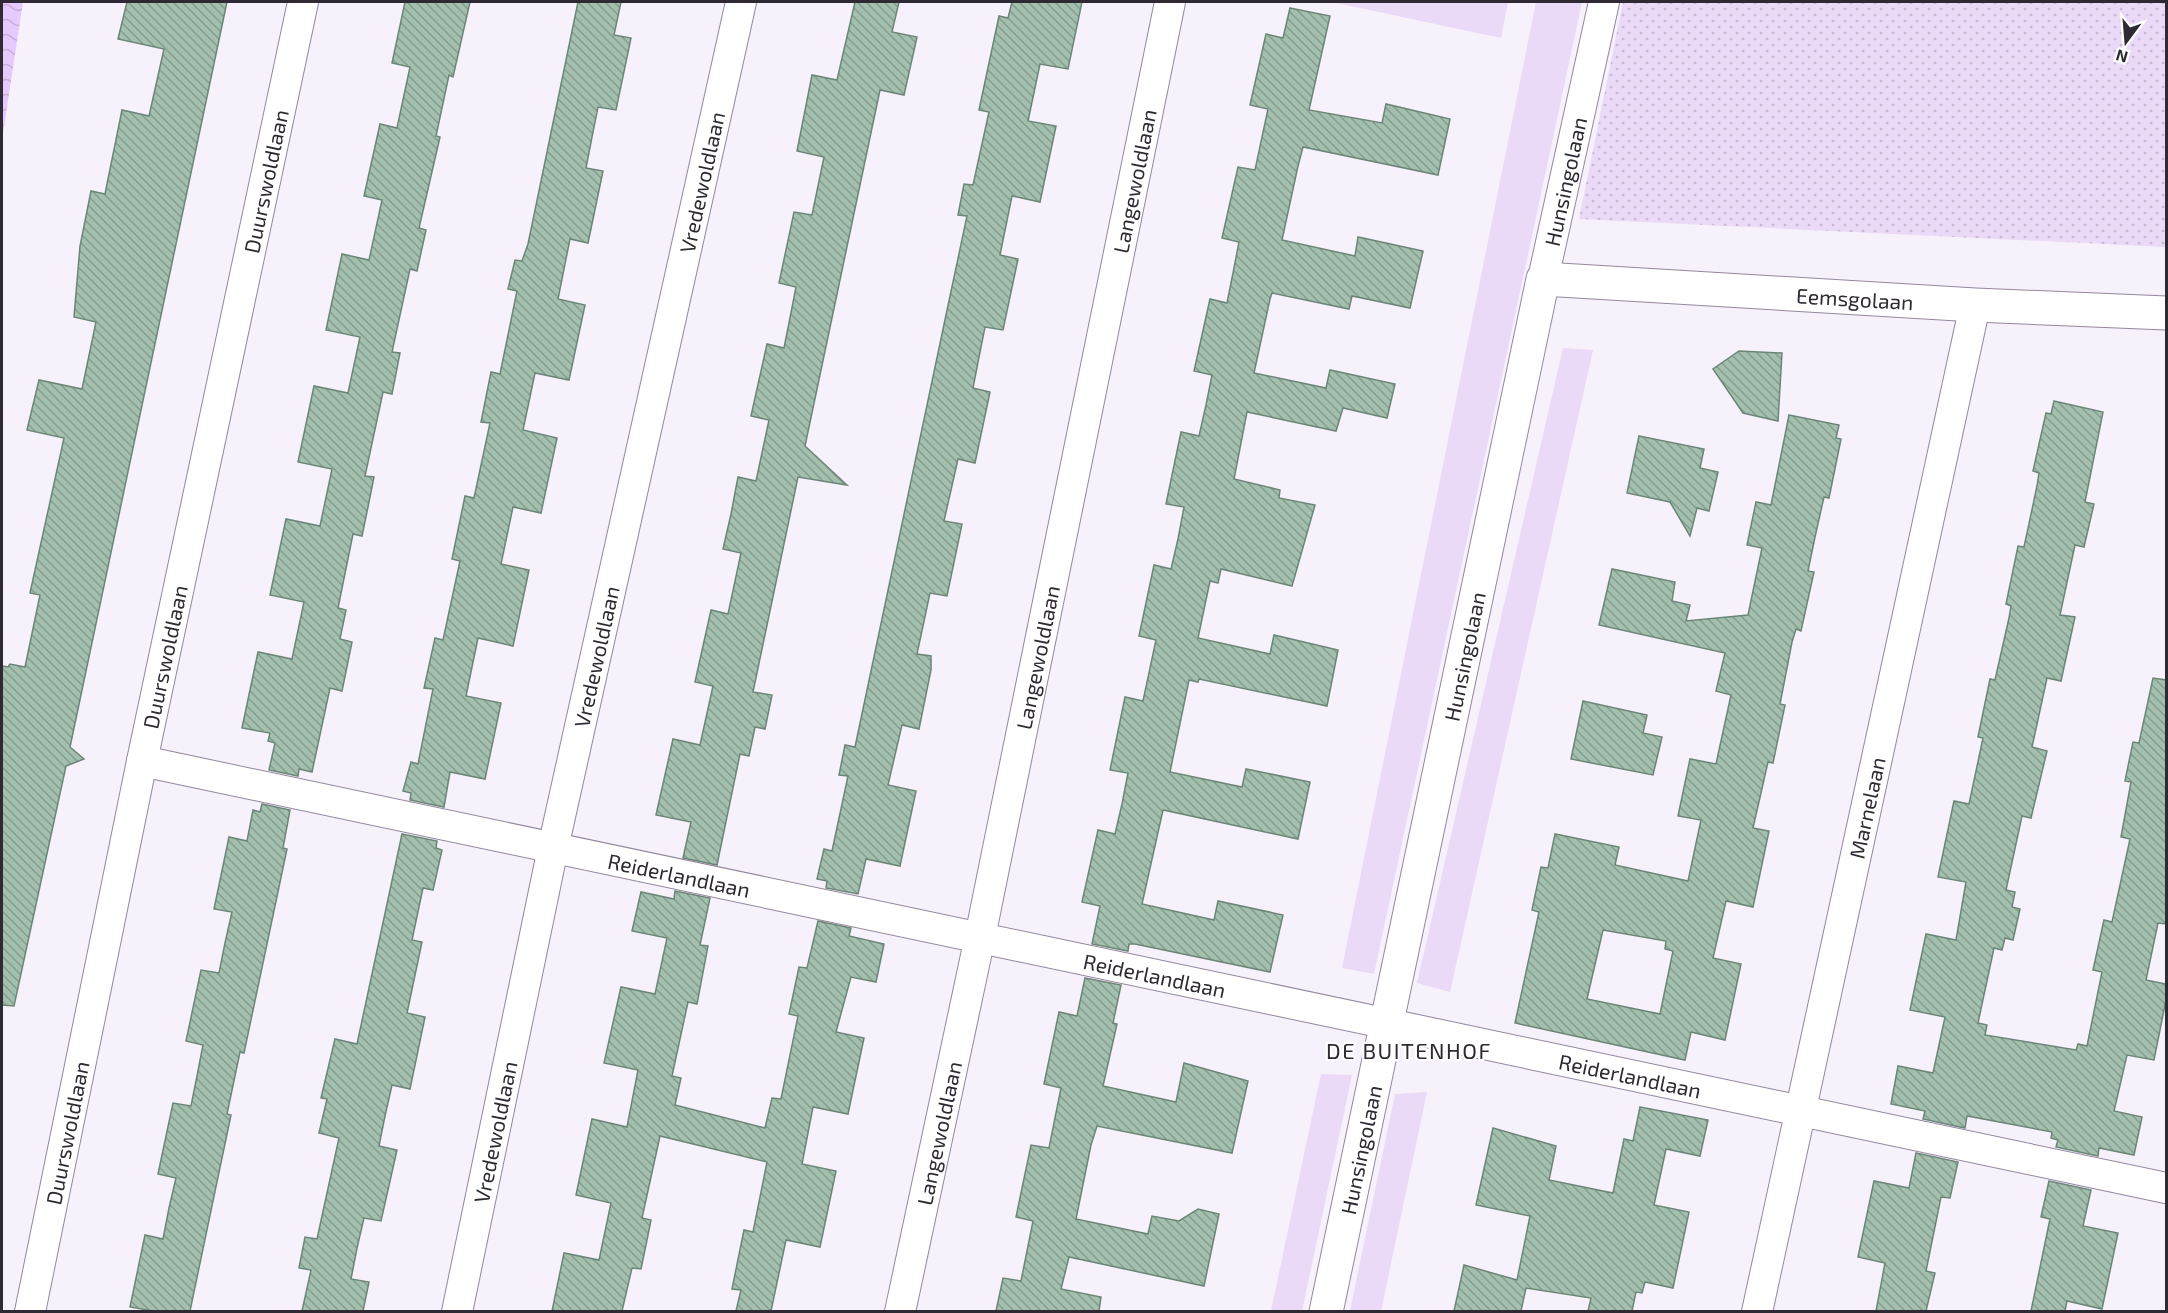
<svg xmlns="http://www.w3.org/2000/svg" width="2168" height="1313" font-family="'Exo 2',sans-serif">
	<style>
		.grass { fill: #ead9f7 }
		.park { fill: url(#park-dots) }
		.water { fill: url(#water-waves) }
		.building { fill: url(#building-back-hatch); stroke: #6b8677; stroke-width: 1.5; fill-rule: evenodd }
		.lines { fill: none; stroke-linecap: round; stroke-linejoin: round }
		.minor-casing { stroke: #94869e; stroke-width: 32 }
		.tertiary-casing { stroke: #94869e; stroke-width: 35 }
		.minor { stroke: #fff; stroke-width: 30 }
		.tertiary { stroke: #fff; stroke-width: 33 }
		.labels { text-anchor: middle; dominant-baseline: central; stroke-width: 4.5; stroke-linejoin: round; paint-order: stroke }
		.street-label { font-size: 21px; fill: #2f2933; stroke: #fff }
		.neighbourhood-label { font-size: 22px; letter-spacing: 1.5px; fill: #2f2933; stroke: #fff }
	</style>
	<defs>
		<pattern id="park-dots" width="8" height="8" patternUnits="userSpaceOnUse" patternTransform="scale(1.5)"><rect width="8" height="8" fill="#ead9f7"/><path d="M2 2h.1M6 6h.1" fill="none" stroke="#c9bad4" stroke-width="1.8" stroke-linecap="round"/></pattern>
		<pattern id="water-waves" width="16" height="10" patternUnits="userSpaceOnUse" patternTransform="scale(1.5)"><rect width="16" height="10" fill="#e7cafd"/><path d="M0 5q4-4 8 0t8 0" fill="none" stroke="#c6aed9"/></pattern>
		<pattern id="building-back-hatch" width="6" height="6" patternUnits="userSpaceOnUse" patternTransform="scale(1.5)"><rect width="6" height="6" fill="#a3c0af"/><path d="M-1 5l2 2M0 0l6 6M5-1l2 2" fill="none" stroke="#859c8f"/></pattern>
	</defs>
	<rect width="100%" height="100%" fill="#f7f1fb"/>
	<g class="grass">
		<polygon points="1332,2 1508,2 1501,38"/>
		<polygon points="1536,2 1582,2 1374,974 1342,968"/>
		<polygon points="1563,348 1593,350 1450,992 1417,983"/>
		<polygon points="1321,1074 1352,1075 1302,1311 1271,1311"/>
		<polygon points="1427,1092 1381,1311 1350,1311 1395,1094"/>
	</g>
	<polygon class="park" points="1623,2 2166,2 2166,247 1579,219"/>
	<polygon class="water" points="2,2 23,2 2,140"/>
	<g class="building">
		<polygon points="127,2 227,2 70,747 84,759 66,766 14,1006 2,1005 2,666 8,667 10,664 25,667 40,595 30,593 64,438 27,430 39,380 82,389 96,322 74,317 80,246 91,191 105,194 122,110 149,116 164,49 118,39"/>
		<polygon points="405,2 470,2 453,77 449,75 436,136 440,137 419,228 426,230 417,271 410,269 392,352 400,353 392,394 383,392 365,476 374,477 368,507 362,536 353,534 338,608 346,610 340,639 352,642 342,691 330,688 312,772 299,769 298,776 269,770 275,743 268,741 270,733 242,728 258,652 292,659 304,602 270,595 286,519 320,526 332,469 298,462 314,386 348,393 360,337 326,330 342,254 369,260 382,200 364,196 380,124 397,128 410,67 392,63"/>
		<polygon points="578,2 621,2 614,35 631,38 616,110 598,107 592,137 586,168 603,171 588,243 570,239 558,299 585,305 569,380 535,373 523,430 557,438 541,513 513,507 501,564 529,570 513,646 478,638 466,696 501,703 485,779 450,772 444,807 410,800 411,793 403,791 411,762 418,764 433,689 424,688 435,638 443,640 460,561 452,559 465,496 474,498 490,423 481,422 491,372 500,374 517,291 508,289 515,260 522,261 528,244"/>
		<polygon points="855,2 899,2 892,32 917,37 904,95 880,90 805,446 847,485 798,477 753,692 772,695 765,729 755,727 749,756 740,754 717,865 683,858 691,822 656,815 673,739 700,745 713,686 695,682 711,610 728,614 741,553 723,549 731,514 738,477 756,481 769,420 751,416 767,344 784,348 790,318 796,287 779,283 794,212 812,215 824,157 797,151 812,75 837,80"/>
		<polygon points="1012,2 1082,2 1068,69 1040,64 1028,121 1056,126 1040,202 1012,196 1000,255 1018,259 1003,330 985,327 979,357 973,388 990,392 975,463 958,459 944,521 962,524 947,596 930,593 917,654 931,656 931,670 919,729 902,725 888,785 916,791 900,866 866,859 858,894 826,888 827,881 817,879 824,849 832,851 848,776 839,775 845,745 855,747 946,315 967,216 958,215 964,184 973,185 989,112 979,110 999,16 1008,18"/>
		<polygon points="1290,8 1330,16 1309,110 1382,123 1386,104 1450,119 1438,175 1303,147 1298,166 1282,240 1355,256 1358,237 1423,251 1410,308 1352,296 1349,309 1272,293 1270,299 1254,373 1326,388 1330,370 1395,384 1387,418 1343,408 1336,431 1247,412 1234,479 1280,490 1279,498 1315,505 1292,586 1221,569 1218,583 1210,581 1198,638 1270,654 1274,635 1338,650 1327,706 1199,679 1198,682 1189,680 1170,772 1242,787 1246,769 1310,782 1298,839 1163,810 1142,904 1214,920 1218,901 1283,915 1270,972 1135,944 1129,944 1128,951 1092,944 1100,906 1082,902 1098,830 1115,834 1122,804 1128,773 1110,770 1125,697 1143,701 1156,640 1139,636 1154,565 1171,569 1178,539 1184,507 1166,504 1181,432 1199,436 1206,405 1212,375 1194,371 1210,299 1227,303 1233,273 1239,242 1222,238 1238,167 1255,170 1268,109 1250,105 1266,34 1283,38"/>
		<polygon points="1739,351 1782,353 1778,421 1743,413 1713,369"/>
		<polygon points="2054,401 2103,412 2085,502 2094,504 2084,547 2075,545 2060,615 2075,617 2061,681 2047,678 2032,747 2047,751 2031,818 2022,816 2006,890 2015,892 2012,907 2020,909 2013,940 2005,938 2002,950 1994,948 1978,1023 1987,1025 1985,1035 2076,1050 2078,1044 2087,1046 2102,972 2093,970 2104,920 2112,922 2130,839 2121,837 2131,782 2125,781 2133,742 2139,743 2153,678 2166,680 2166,924 2158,923 2146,980 2166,984 2166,1000 2154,1060 2127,1055 2114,1111 2142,1117 2134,1155 2099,1148 2098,1156 2056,1147 2058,1140 2051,1138 2052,1132 1967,1116 1965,1128 1923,1119 1925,1111 1891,1104 1898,1066 1933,1073 1945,1017 1910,1010 1926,934 1956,940 1966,882 1938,877 1954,801 1969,804 1983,738 1978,737 1990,679 1995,680 2009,618 2011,606 2006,604 2018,546 2024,547 2037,486 2039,473 2033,471 2046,413 2051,414"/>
		<path d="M 1789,415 L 1839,425 L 1836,438 L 1841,439 L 1829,498 L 1824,497 L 1815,537 L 1808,571 L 1814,572 L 1801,631 L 1796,629 L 1792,642 L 1780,704 L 1785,705 L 1773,763 L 1768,762 L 1753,828 L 1769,831 L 1753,907 L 1726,901 L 1713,958 L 1741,964 L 1725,1040 L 1691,1032 L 1685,1060 L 1515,1023 L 1539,912 L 1532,910 L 1541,867 L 1548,868 L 1555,834 L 1619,847 L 1615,865 L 1688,881 L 1701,820 L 1678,816 L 1690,759 L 1716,764 L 1731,695 L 1716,691 L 1725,653 L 1599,625 L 1612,569 L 1675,582 L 1672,601 L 1690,605 L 1686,621 L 1748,615 L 1762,548 L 1747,545 L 1756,502 L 1771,505 ZM 1603,930 L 1666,941 L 1665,949 L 1673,951 L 1660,1014 L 1587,999 Z"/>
		<polygon points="1639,436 1704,449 1700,468 1718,472 1709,511 1697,508 1690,536 1670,502 1627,493"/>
		<polygon points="1583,701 1647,715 1643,733 1662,737 1653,775 1571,759"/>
		<polygon points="262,804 290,810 283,848 287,849 244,1053 240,1052 227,1114 231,1115 190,1311 153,1311 130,1307 145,1235 163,1239 169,1208 176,1178 158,1174 173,1103 191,1106 197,1076 203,1045 186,1041 201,970 219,973 225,943 232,912 214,909 229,837 247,841 253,810 260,812"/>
		<polygon points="402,834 437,841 436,848 442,850 433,890 423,888 412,940 422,942 407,1013 425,1017 410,1089 392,1085 385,1116 379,1146 397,1150 381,1221 364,1218 357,1248 351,1279 369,1282 363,1311 302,1311 311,1270 299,1268 305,1237 317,1239 339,1138 319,1133 327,1099 321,1098 335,1039 357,1044"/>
		<polygon points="675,891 710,898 700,945 708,946 697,1004 688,1002 672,1076 681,1078 675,1105 765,1128 772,1098 781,1099 798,1016 789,1014 799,967 807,968 818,921 851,928 849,936 884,944 876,982 851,977 836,1032 864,1038 848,1114 813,1107 802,1164 836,1171 820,1247 786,1240 771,1311 736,1311 741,1290 732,1289 744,1230 753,1232 767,1162 660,1136 642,1218 651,1220 647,1240 641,1269 632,1268 622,1311 552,1311 564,1253 599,1260 611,1203 576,1195 592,1119 627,1127 638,1070 604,1063 621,987 655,994 667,938 632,931 641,892 674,899"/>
		<polygon points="1085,978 1121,985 1113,1023 1117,1024 1103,1086 1176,1102 1184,1063 1248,1081 1232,1153 1097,1126 1091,1145 1076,1219 1148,1234 1152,1216 1179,1221 1198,1209 1219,1214 1204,1286 1069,1257 1061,1289 1101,1297 1099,1311 996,1311 1003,1278 1021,1281 1033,1221 1016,1217 1031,1145 1049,1148 1061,1088 1044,1084 1059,1012 1077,1016"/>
		<polygon points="1640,1107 1708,1120 1700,1156 1666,1149 1654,1205 1689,1212 1673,1288 1645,1282 1642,1293 1636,1292 1632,1311 1588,1311 1591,1298 1526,1288 1521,1311 1454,1311 1464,1265 1517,1280 1530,1216 1476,1205 1493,1128 1556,1146 1549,1180 1613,1193 1624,1139 1633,1141"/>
		<polygon points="1916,1153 1958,1162 1950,1198 1941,1197 1926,1271 1935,1273 1926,1311 1876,1311 1885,1263 1858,1257 1874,1181 1909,1188"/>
		<polygon points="2049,1181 2091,1190 2083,1226 2118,1233 2102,1309 2067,1301 2065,1311 2031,1311 2050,1219 2041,1217"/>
	</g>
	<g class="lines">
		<defs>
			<g id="minor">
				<path id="s1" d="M 1543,279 L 1604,2"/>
				<path id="s2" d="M 142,761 L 2166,1188"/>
				<path id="s3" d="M 30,1312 L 142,761 L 303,2"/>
				<path id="s4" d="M 457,1312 L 553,848 L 741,2"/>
				<path id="s5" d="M 900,1312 L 980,937 L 1170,2"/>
				<path id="s6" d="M 1757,1312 L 1975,305"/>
			</g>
			<g id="tertiary">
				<path id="s7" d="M 1326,1312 L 1543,279 L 1975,305 L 2166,313"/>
			</g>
		</defs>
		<use href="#minor" class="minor-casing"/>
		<use href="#tertiary" class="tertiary-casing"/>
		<use href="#minor" class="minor"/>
		<use href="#tertiary" class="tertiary"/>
	</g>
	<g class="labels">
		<g class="street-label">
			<text stroke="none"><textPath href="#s3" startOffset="1155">Duurswoldlaan</textPath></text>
			<text stroke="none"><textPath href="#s4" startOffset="1156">Vredewoldlaan</textPath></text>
			<text stroke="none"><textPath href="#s5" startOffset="1155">Langewoldlaan</textPath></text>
			<text stroke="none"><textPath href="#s1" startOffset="100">Hunsingolaan</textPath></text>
			<text stroke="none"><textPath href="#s7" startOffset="1368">Eemsgolaan</textPath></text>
			<text stroke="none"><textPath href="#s3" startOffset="669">Duurswoldlaan</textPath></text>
			<text stroke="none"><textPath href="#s4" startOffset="670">Vredewoldlaan</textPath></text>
			<text stroke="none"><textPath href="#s7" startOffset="670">Hunsingolaan</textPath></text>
			<text stroke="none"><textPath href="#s5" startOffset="669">Langewoldlaan</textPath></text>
			<text stroke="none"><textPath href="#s6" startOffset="516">Marnelaan</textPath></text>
			<text stroke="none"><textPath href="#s2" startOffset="549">Reiderlandlaan</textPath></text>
			<text stroke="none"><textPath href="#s2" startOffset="1035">Reiderlandlaan</textPath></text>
			<text stroke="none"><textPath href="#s2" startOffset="1521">Reiderlandlaan</textPath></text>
			<text stroke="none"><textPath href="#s4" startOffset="184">Vredewoldlaan</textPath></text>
			<text stroke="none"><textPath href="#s3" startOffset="183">Duurswoldlaan</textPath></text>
			<text stroke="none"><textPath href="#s5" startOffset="183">Langewoldlaan</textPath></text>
			<text stroke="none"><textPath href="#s7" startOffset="166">Hunsingolaan</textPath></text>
		</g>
		<g class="neighbourhood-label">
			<text x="1409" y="1050">DE BUITENHOF</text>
		</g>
	</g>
	<rect width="2168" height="1313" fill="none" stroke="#2f2933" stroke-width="6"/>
	<g transform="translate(2126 42) rotate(196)" stroke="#ffffff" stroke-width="4.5" paint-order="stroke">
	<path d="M0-4.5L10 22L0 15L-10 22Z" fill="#2f2933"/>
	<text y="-9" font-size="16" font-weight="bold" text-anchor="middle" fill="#2f2933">N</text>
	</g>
</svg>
